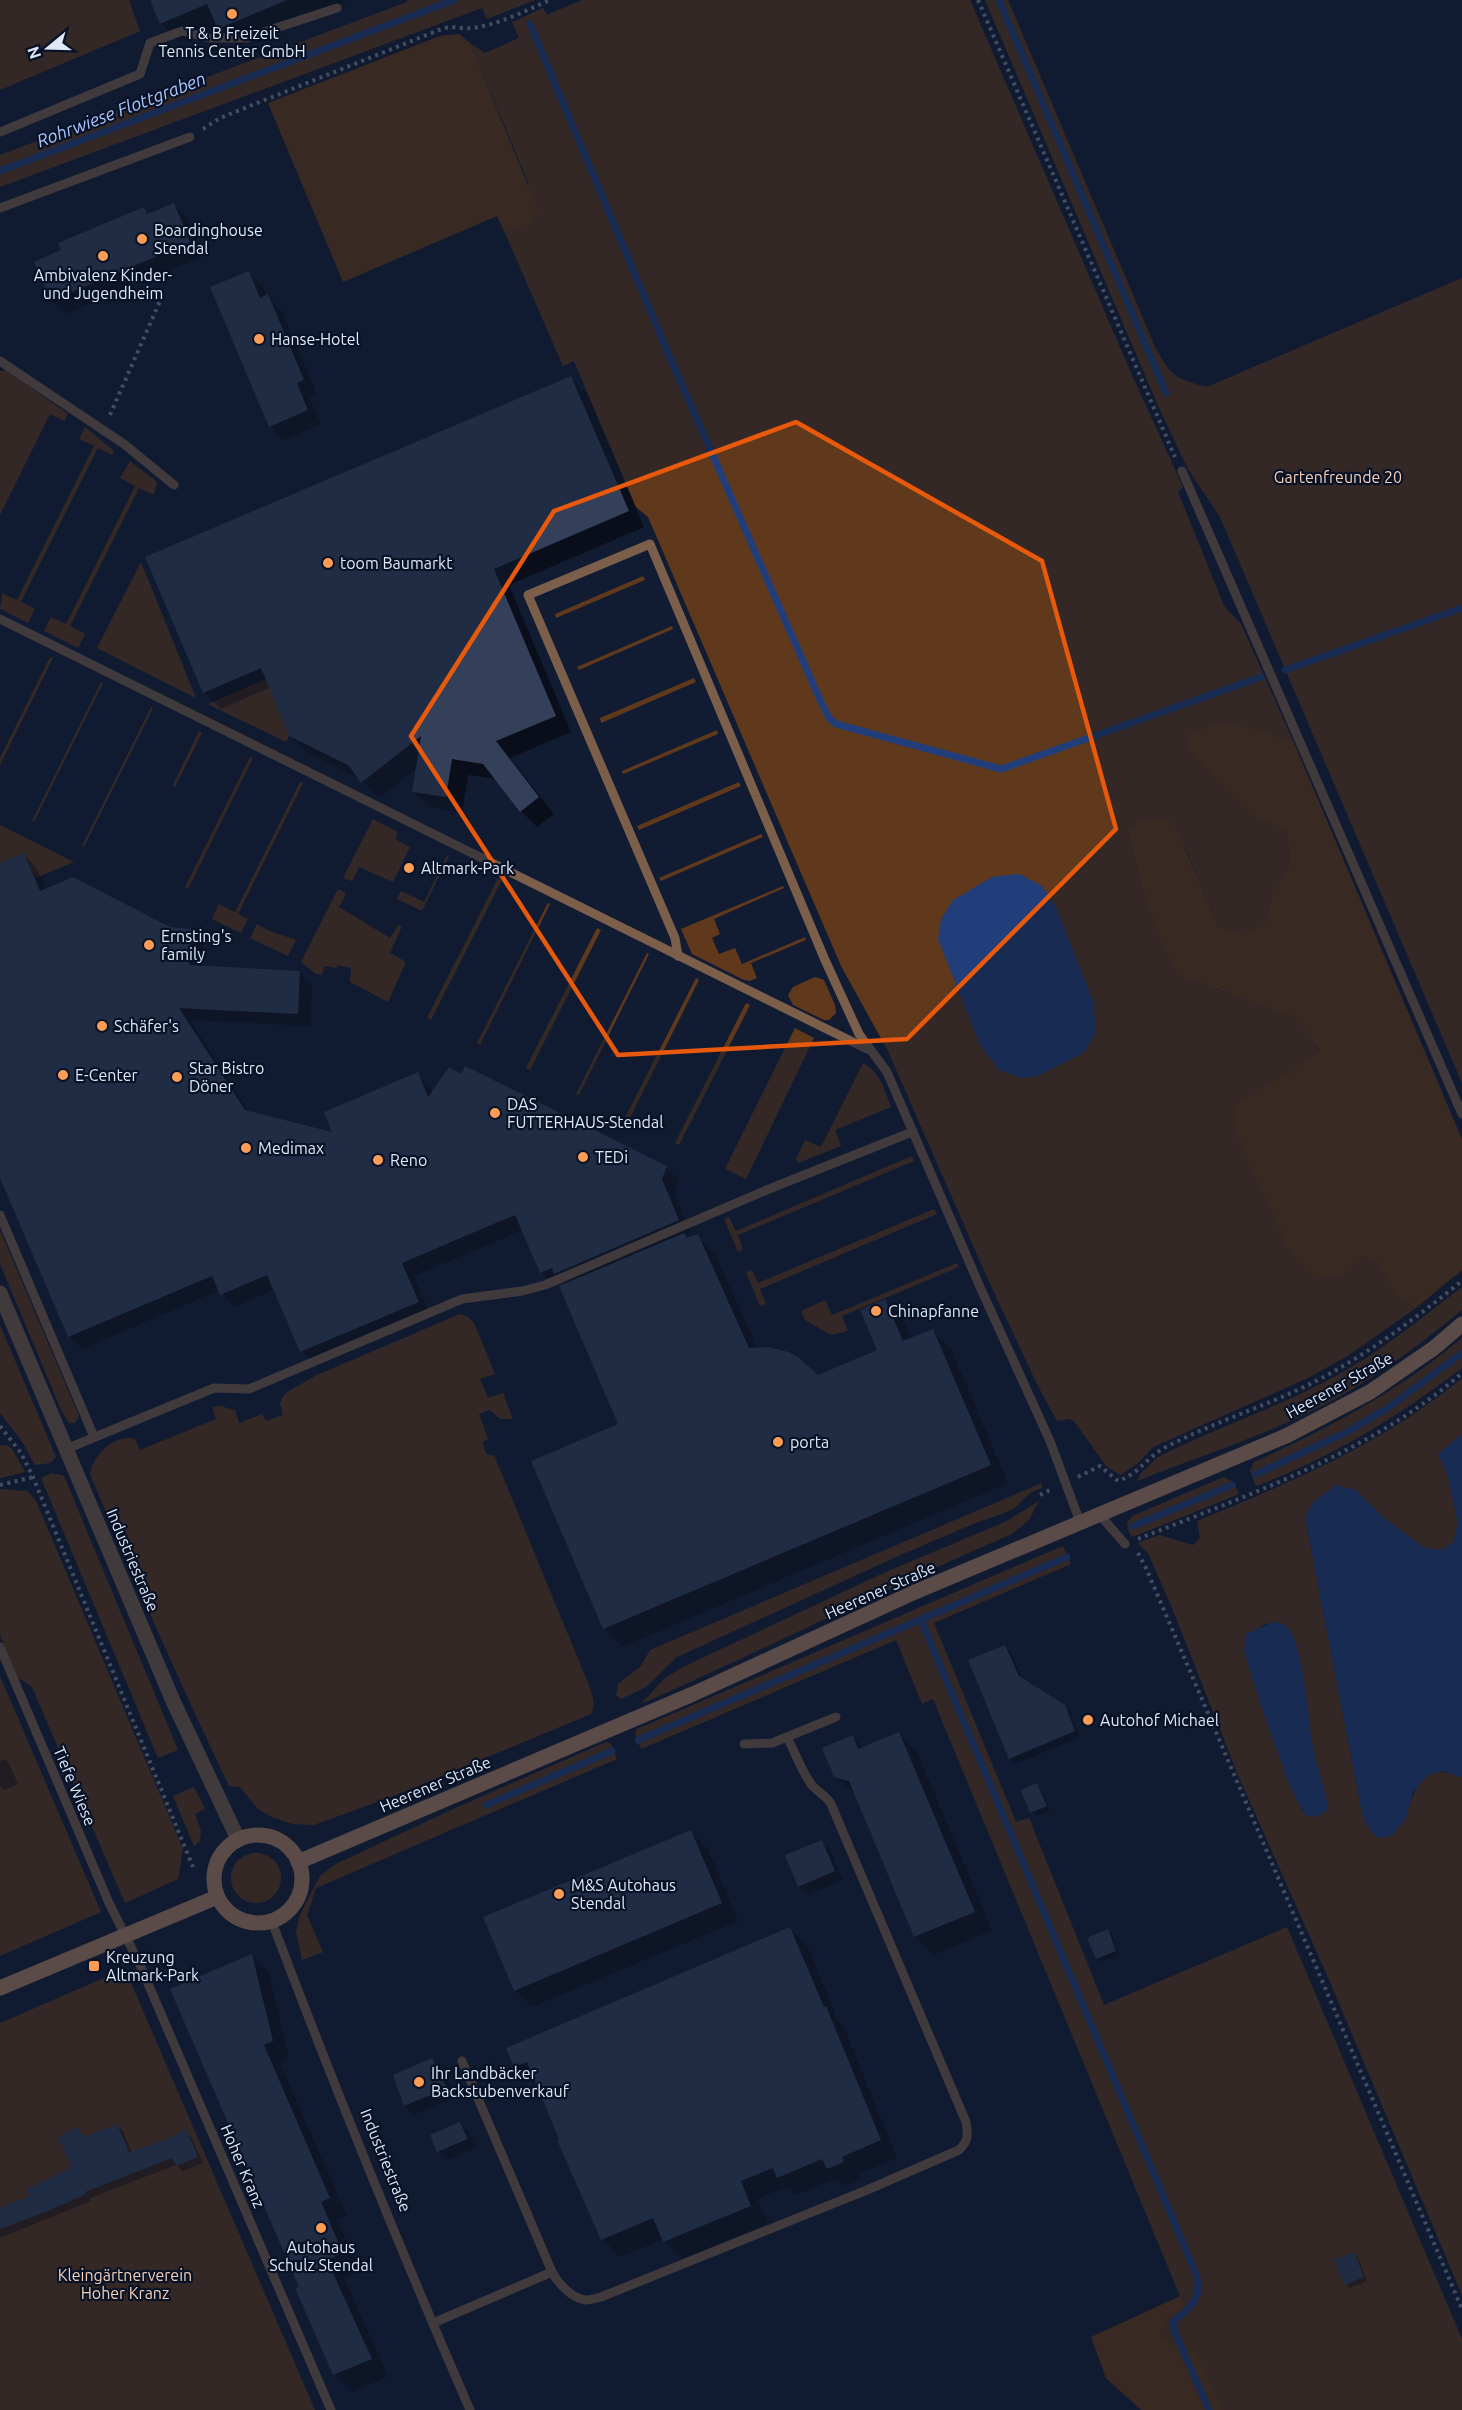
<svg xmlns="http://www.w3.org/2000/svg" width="1462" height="2410" font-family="Ubuntu,sans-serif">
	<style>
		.green { fill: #60391c; fill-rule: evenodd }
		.forest { fill: #6c3b13 }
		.water { fill: #223e7a }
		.shadow { fill: #0007 }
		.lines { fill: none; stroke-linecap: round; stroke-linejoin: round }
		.stream { stroke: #223e7a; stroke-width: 7 }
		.building { fill: #344059 }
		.path { stroke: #818a9d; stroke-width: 4; stroke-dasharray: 3 4.5; stroke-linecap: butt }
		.service { stroke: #7c5f4b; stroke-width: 9 }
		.minor { stroke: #7c5f4b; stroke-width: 15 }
		.secondary { stroke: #b48564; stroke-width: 15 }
		.marked { fill: none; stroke: #e8590c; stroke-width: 4.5; stroke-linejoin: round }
		.poi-dot { fill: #fd9c55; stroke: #081227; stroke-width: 2 }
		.labels { text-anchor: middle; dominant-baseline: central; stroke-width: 4.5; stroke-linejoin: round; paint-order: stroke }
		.poi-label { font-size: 16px; fill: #dfe8f7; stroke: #081227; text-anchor: start }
		.park-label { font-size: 16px; fill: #f6cfb5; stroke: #081227 }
		.street-label { font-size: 16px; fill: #dfe8f7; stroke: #081227 }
		.water-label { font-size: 18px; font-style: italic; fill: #aac6fd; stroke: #081227 }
	</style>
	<rect width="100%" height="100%" fill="#111b32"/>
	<g class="green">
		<polygon points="0,0 129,0 140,31 0,90"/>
		<polygon points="407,0 535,0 487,19 482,8 0,187 0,155 407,2"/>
		<polygon points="582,0 970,0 1132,375 1183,487 1178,492 1224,606 1241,624 1294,743 1261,730 1188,751 1253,817 1287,831 1290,865 1272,892 1266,922 1243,934 1219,926 1184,845 1128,832 1143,892 1161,942 1217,990 1246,998 1295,1017 1320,1052 1287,1073 1234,1103 1347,1273 1363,1257 1379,1265 1394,1293 1401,1300 1416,1308 1349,1355 1308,1378 1153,1447 1138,1463 1120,1475 1106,1466 1074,1421 1069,1419 1057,1421 1037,1384 986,1275 888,1051 841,966 648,517 636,507 574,361 563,366 505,233 524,227 528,182 470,43 485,53 519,38 512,22 543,8 547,15"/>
		<path d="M 985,0 L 1008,0 L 1156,349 C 1167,367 1169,375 1190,382 C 1197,384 1202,387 1209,386 L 1462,278 L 1462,1083 L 1220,517 L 1188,469 L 1159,408 Z"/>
		<polygon points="6,370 68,414 64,421 50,414 0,515 0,371"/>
		<polygon points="85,427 114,451 112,455 98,448 21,602 35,609 28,623 0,609 2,593 17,600 94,446 79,439"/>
		<polygon points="130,461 157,482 154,495 139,488 70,626 85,634 78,648 44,631 51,617 66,624 135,486 120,478"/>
		<polygon points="141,562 196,698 97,648"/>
		<polygon points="643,576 645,580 556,618 555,614"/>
		<polygon points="672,626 673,629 579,670 577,667"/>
		<polygon points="50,657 53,658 0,765 0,758"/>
		<polygon points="694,678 696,682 601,723 600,718"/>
		<polygon points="266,679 289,736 286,742 208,704"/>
		<polygon points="101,682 103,683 34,822 32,821"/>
		<polygon points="151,707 153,708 84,847 82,846"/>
		<polygon points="717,730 718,734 623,774 622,771"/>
		<polygon points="199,731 202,733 175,787 173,785"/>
		<polygon points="250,757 253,758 188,889 185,887"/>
		<polygon points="300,782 303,783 238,914 248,919 241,933 212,919 219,904 235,912"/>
		<polygon points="739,782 741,786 639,830 637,826"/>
		<polygon points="373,819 398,832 395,839 410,847 393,882 359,867 352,881 343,878"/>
		<polygon points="0,825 74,862 35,878 24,853 0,863"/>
		<polygon points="761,834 763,837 661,881 659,878"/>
		<polygon points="447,855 449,856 422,911 397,899 401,891 424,902"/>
		<polygon points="498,878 502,880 431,1020 427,1018"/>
		<polygon points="783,886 784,888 714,919 720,934 712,938 719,954 735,948 742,964 805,937 806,940 751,963 757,978 750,981 744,980 692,954 681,929"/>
		<polygon points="338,889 346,893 339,907 390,938 398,925 402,926 390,953 406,962 388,1002 350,982 351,968 337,965 337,968 324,966 322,975 316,974 301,962"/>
		<polygon points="548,903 550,904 480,1045 477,1043"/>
		<polygon points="257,924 270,931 296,940 288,956 250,938"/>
		<polygon points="597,928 601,930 530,1070 526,1068"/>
		<polygon points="647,953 649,954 579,1095 576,1094"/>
		<polygon points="815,977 824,980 835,1005 836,1013 829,1020 824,1020 793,1005 788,995 793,987"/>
		<polygon points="696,978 699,980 629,1120 625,1118"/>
		<polygon points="746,1003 750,1005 679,1145 675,1143"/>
		<polygon points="795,1028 814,1038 746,1179 725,1169"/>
		<path d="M 863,1063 C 880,1072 884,1089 891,1107 L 835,1130 L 841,1146 L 798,1163 L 796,1159 L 805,1140 L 821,1147 Z"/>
		<polygon points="912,1156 914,1161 738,1235 743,1249 738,1252 724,1219 729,1217 736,1231"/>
		<polygon points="934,1209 937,1214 760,1289 766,1304 760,1306 746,1272 752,1270 758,1283"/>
		<polygon points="0,1230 79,1416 75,1423 69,1423 62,1412 0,1264"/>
		<polygon points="957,1263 959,1267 842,1316 848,1331 831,1335 805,1320 801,1311 825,1300 832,1315"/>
		<path d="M 1462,1287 L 1462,1310 C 1422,1343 1381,1374 1335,1399 C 1273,1433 1203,1455 1137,1481 L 1142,1472 L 1158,1457 C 1215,1428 1277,1408 1334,1377 C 1380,1352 1420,1319 1462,1287 Z"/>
		<path d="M 460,1314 L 468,1317 L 474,1323 L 495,1374 L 480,1379 L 488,1398 L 503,1393 L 513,1419 L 500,1419 L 490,1410 L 479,1414 L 488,1439 L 482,1442 L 487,1455 L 494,1455 L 583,1671 C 588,1684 598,1701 591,1714 L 396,1795 L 314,1825 L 293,1824 L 272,1817 L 258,1809 L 240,1787 L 229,1786 C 180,1683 134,1579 90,1474 C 93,1456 114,1433 135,1439 L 140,1450 L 216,1419 L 212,1407 L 220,1406 L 235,1410 L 239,1423 L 262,1414 L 266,1421 L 283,1415 L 280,1403 L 284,1395 L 289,1391 L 317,1375 Z"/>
		<polygon points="0,1325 56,1457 50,1463 35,1465 23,1443 0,1413"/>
		<path d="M 1462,1338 L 1462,1368 C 1399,1416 1331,1458 1256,1486 L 1250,1471 L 1254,1462 C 1329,1428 1399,1391 1462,1338 Z"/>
		<path d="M 1462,1378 L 1462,1434 L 1438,1454 L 1448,1476 L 1458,1524 L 1453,1543 C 1450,1545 1445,1549 1440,1550 C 1416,1555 1372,1506 1356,1490 L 1305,1517 L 1362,1813 L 1370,1831 L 1406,1818 C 1411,1800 1418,1770 1443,1772 C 1449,1772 1456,1775 1462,1777 L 1462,2295 L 1330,1982 L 1238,1775 L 1172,1608 L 1149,1555 L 1138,1543 L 1159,1535 L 1193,1545 L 1200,1538 L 1197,1521 C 1289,1483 1385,1443 1462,1378 ZM 1273,1622 L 1283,1624 L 1290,1630 L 1294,1641 L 1307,1702 L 1317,1817 L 1305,1815 L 1301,1809 L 1261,1626 Z"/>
		<polygon points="7,1445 12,1449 25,1472 0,1478 0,1446"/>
		<polygon points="52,1473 64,1476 178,1750 158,1758 41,1478"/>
		<polygon points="1224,1477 1234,1483 1239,1494 1133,1537 1129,1533 1127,1523 1132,1516"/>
		<polygon points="1042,1483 1042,1488 1030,1493 1015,1508 1004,1513 973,1524 896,1557 677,1657 646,1687 621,1699 616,1695 618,1684 641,1666 650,1650"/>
		<polygon points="0,1489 27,1491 36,1501 183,1849 178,1879 125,1903 32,1687 17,1677 0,1635"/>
		<path d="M 1039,1501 L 1029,1520 L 1012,1534 C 887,1588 765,1649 641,1704 L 664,1679 L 681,1668 L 888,1571 L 1005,1522 Z"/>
		<polygon points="1063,1546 1071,1564 934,1623 1016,1822 1029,1818 1104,2005 1287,1927 1462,2339 1462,2410 1223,2410 1198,2353 1174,2346 1161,2336 1167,2318 1183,2310 1187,2303 1180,2296 933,1699 922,1704 896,1640 641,1749 635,1734 637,1729 644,1726"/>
		<polygon points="0,1676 101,1912 0,1956"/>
		<polygon points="606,1742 611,1744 617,1759 316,1888 307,1915 323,1952 302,1960 296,1932 299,1917 320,1876 336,1864 462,1805"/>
		<polygon points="194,1787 205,1809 195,1814 201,1831 200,1841 194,1846 173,1796"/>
		<circle cx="256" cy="1878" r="25"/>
		<polygon points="125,1969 315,2410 0,2410 0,2023"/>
	</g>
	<g class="forest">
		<path d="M 459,34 L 470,43 L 538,210 C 531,227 521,228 505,233 L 497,216 L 343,282 L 268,103 L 440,36 Z"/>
		<polygon points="1220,723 1261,730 1294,743 1462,1139 1462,1270 1416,1308 1401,1300 1394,1293 1379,1265 1363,1257 1347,1273 1315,1279 1288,1248 1234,1129 1234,1103 1287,1073 1320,1051 1294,1017 1180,976 1161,942 1143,892 1128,832 1141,820 1172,819 1219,926 1243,934 1266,922 1272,892 1290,865 1287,831 1253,817 1188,751 1187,734"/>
		<polygon points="1180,2296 1187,2304 1183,2310 1167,2318 1161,2336 1174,2346 1198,2353 1223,2410 1141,2410 1106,2378 1091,2337"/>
	</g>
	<g class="water">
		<polygon points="1019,874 1042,886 1056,907 1093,1001 1096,1031 1085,1052 1038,1076 1021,1078 999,1070 980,1045 938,939 941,919 953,900 992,877"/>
		<polygon points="1462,1434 1462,1777 1442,1771 1428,1775 1413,1792 1406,1818 1393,1835 1379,1838 1370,1831 1362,1813 1305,1517 1313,1502 1336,1485 1356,1490 1383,1517 1424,1548 1440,1550 1453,1543 1458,1524 1448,1476 1438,1454"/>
		<path d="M 1273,1622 C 1279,1623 1285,1624 1289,1629 C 1303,1647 1308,1717 1312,1742 C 1316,1764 1324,1787 1329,1809 L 1317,1817 L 1305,1815 L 1290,1786 L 1260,1703 L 1244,1651 L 1246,1634 Z"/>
	</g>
	<g class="shadow">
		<polygon points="151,0 349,0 238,46 218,26 179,42 161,23"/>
		<polygon points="173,204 187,218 203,256 66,314 52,300 143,208 149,215"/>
		<polygon points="249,272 262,286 267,296 281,310 317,394 309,397 321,424 284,440 270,426"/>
		<polygon points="571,378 587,394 644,527 509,585 571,732 510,758 554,814 537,827 521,811 496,779 468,775 462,813 430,807 413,791 417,768 379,798 359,778 307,752 290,735 271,687 221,709 204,692"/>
		<polygon points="24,855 36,867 46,890 170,929 190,930 203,943 202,967 299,972 312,985 310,1026 190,1020 250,1113 335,1134 417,1074 430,1087 433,1093 666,1167 679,1180 674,1193 691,1233 685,1236 689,1239 697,1236 715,1254 758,1349 817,1377 879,1351 885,1301 903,1319 912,1339 932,1331 951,1349 1008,1483 622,1647 604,1629 533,1461 620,1424 567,1285 563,1281 554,1285 541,1272 523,1230 414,1276 430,1315 314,1364 302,1351 275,1289 234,1307 220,1290 82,1349 69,1336 0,1174 0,865"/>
		<polygon points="1005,1646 1011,1652 1023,1681 1064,1706 1070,1713 1080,1737 1016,1764 1010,1758"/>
		<polygon points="898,1734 917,1752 992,1930 934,1955 916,1937 857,1796 835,1776 852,1737 864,1748"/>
		<polygon points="5,1759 9,1763 18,1784 4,1790 0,1786 0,1761"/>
		<polygon points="1037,1785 1041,1789 1050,1810 1036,1816 1032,1812"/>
		<polygon points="691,1832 708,1849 738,1921 532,2007 515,1990"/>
		<polygon points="821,1842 830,1850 843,1880 808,1895 799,1886"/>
		<polygon points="790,1929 807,1946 838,2020 843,2025 897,2158 858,2174 860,2180 845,2186 837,2178 796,2195 788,2186 757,2199 768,2223 682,2259 663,2239 620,2257 603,2239 537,2082 533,2084 515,2066"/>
		<polygon points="1108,1931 1112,1935 1119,1955 1101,1962 1097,1958"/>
		<polygon points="252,1956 269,1973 289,2059 280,2063 347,2216 337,2220 360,2271 344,2278 388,2376 352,2392 335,2374 301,2287 172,1990"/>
		<polygon points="432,2060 441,2069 455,2097 414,2115 405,2106 395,2076"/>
		<polygon points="460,2123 469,2132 476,2148 447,2160 439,2151"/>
		<polygon points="117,2125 123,2131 132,2153 165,2141 185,2131 191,2137 203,2163 183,2171 176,2165 90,2198 91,2201 0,2238 0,2209 32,2197 74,2168 78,2129 85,2138"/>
		<polygon points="1353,2254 1358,2258 1367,2281 1350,2288 1346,2284"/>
	</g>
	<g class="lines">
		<g class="stream">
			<polyline points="999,0 1166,393"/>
			<polyline points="530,24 668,353 820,700 829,718 836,724 1001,769 1261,677"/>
			<polyline points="0,171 454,0"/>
			<polyline points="1285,670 1462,608"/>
			<polyline points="1256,1474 1347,1432 1389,1407 1462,1353"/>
			<polyline points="1133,1526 1232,1485"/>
			<path d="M 921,1620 L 1196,2274 C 1203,2299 1191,2306 1173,2322 L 1174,2330 L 1209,2410"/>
			<polyline points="638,1740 1067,1557"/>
			<polyline points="486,1805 612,1751"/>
		</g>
	</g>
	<g class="building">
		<polygon points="150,0 287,0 218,29 207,4 160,24"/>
		<polygon points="174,203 190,242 51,301 34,262 61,250 58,243 144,207 147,214"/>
		<polygon points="249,271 260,298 268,294 304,380 297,383 308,410 269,427 210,287"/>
		<polygon points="571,376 629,511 494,569 556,716 496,741 539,797 520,812 483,764 452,759 446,797 412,792 421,736 361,783 348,765 289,736 261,668 203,693 145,557"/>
		<polygon points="24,853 40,891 73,877 170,927 191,929 189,965 300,971 298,1014 179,1008 245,1110 332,1132 324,1112 418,1072 428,1097 449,1067 461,1074 465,1066 667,1166 662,1179 679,1220 554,1274 552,1268 540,1273 515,1215 402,1263 419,1302 300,1352 267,1275 220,1295 212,1276 68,1337 0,1178 0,863"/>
		<polygon points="684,1233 687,1238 698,1234 749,1348 768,1347 788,1352 799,1358 818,1375 877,1350 860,1310 885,1299 903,1341 933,1329 991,1465 603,1629 531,1461 618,1424 559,1286"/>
		<polygon points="1005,1645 1019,1676 1065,1705 1075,1731 1009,1759 968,1660"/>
		<polygon points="899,1732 975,1912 914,1937 849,1781 834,1777 822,1748 853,1735 858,1749"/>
		<polygon points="1037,1783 1047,1806 1030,1813 1021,1790"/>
		<polygon points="691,1830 722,1903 514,1991 483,1917"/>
		<polygon points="822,1840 835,1871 798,1887 785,1855"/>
		<polygon points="790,1927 824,2007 826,2006 881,2140 842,2157 844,2162 827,2169 822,2159 777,2178 773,2168 741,2181 751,2206 663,2242 653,2218 601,2240 557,2140 559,2139 527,2062 514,2067 506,2048"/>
		<polygon points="1108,1929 1116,1951 1096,1959 1087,1938"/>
		<polygon points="252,1954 273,2041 264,2045 330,2198 321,2202 343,2253 327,2260 372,2359 333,2375 295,2288 299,2287 170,1989"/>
		<polygon points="432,2058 447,2088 404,2106 393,2075"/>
		<polygon points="460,2122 468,2139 437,2152 430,2135"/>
		<polygon points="117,2124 129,2152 165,2140 186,2129 198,2157 176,2166 172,2158 85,2192 86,2194 48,2211 0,2229 0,2208 30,2196 27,2189 72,2167 58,2137 78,2127 83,2137"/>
		<polygon points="1354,2252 1364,2277 1345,2285 1334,2260"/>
	</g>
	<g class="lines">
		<g class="path">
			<polyline points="978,0 1175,457"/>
			<path d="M 203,129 L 220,118 L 444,28 C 455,26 464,29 473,28 C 500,24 525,11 550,0"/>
			<polyline points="110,415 160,301"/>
			<polyline points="0,1426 21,1453 33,1477 193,1867"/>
			<path d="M 1078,1477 L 1100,1466 L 1118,1481 C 1140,1473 1147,1457 1166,1447 C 1216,1421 1270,1405 1320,1379 C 1371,1352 1417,1317 1462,1281"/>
			<polyline points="0,1485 33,1477"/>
			<polyline points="1040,1495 1052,1489"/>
			<path d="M 1138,1539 C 1248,1495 1372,1452 1462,1373"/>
			<polyline points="1138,1553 1146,1568 1462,2309"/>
		</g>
		<g class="service">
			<polyline points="0,132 140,74 150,43 182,31 209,38 246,38 337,8"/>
			<polyline points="0,208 190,137"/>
			<polyline points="0,361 124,444 174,485"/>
			<polyline points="1182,471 1462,1114"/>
			<polyline points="0,619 867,1049"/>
			<polyline points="678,956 675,938 528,595 650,544 825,960 859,1034 887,1072 980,1287 1050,1441 1080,1522"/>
			<polyline points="0,1215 94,1437"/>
			<polyline points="66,1449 214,1388 249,1389 462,1299 522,1291 545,1285 769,1189 912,1132"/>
			<polyline points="1099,1514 1125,1544"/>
			<polyline points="0,1647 109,1903 140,1965 331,2410"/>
			<polyline points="744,1744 772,1743 836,1717"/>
			<path d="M 272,1922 C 334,2086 400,2249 470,2410"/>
			<path d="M 552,2272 C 558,2283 572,2299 586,2300 C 591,2300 597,2298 601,2297 L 867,2190 L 959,2150 C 969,2140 968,2135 966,2122 L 831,1804 C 826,1795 817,1792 811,1784 C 801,1770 795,1752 787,1737"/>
			<polyline points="433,2323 552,2272 462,2061"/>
		</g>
		<polyline class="minor" points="0,1293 173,1701 238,1839"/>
		<g class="secondary">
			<circle cx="258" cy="1879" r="44"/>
			<polyline points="298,1862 693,1694 915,1592 1286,1436 1370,1392 1434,1348 1462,1324"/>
			<polyline points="0,1988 217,1897"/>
		</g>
	</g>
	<path d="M0 0H1462V2410H0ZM 796,422 L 1042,561 L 1116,829 L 907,1039 L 618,1055 L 411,736 L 554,511 Z" fill="#111b32" fill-opacity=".55" fill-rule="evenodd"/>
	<path class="marked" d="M 796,422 L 1042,561 L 1116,829 L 907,1039 L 618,1055 L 411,736 L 554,511 Z"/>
	<g class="poi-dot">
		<circle cx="232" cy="14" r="6"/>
		<circle cx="142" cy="239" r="6"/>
		<circle cx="103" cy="256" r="6"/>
		<circle cx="259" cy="339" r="6"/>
		<circle cx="328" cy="563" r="6"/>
		<circle cx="409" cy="868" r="6"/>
		<circle cx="149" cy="945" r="6"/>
		<circle cx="102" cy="1026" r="6"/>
		<circle cx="63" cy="1075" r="6"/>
		<circle cx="177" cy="1077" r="6"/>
		<circle cx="495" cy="1113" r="6"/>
		<circle cx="246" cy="1148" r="6"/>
		<circle cx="583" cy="1157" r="6"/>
		<circle cx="378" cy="1160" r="6"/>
		<circle cx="876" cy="1311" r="6"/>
		<circle cx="778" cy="1442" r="6"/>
		<circle cx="1088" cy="1720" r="6"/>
		<circle cx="559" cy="1894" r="6"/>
		<rect x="88" y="1960" width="12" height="12" rx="3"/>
		<circle cx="419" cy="2082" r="6"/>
		<circle cx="321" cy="2228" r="6"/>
	</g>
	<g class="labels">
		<g class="poi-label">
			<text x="232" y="33" text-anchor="middle">T &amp; B Freizeit<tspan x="232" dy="18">Tennis Center GmbH</tspan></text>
			<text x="154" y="230">Boardinghouse<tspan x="154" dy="18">Stendal</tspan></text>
			<text x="103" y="275" text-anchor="middle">Ambivalenz Kinder-<tspan x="103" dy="18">und Jugendheim</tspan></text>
			<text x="271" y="339">Hanse-Hotel</text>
			<text x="340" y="563">toom Baumarkt</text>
			<text x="421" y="868">Altmark-Park</text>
			<text x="161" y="936">Ernsting's<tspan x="161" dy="18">family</tspan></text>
			<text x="114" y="1026">Schäfer's</text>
			<text x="189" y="1068">Star Bistro<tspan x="189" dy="18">Döner</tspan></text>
			<text x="75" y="1075">E-Center</text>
			<text x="507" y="1104">DAS<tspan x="507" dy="18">FUTTERHAUS-Stendal</tspan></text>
			<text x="258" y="1148">Medimax</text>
			<text x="595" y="1157">TEDi</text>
			<text x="390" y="1160">Reno</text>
			<text x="888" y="1311">Chinapfanne</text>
			<text x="790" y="1442">porta</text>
			<text x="1100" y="1720">Autohof Michael</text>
			<text x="571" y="1885">M&amp;S Autohaus<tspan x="571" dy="18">Stendal</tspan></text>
			<text x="106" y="1957">Kreuzung<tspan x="106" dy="18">Altmark-Park</tspan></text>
			<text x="431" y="2073">Ihr Landbäcker<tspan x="431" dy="18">Backstubenverkauf</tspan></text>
			<text x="321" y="2247" text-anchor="middle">Autohaus<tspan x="321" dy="18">Schulz Stendal</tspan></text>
		</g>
		<g class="park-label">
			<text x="1338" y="477">Gartenfreunde 20</text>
			<text x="125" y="2275">Kleingärtnerverein<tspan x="125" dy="18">Hoher Kranz</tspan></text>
		</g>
		<g class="street-label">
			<text transform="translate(1339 1385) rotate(-29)">Heerener Straße</text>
			<text transform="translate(133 1560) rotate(67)">Industriestraße</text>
			<text transform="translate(880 1590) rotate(-24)">Heerener Straße</text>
			<text transform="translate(435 1784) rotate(-23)">Heerener Straße</text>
			<text transform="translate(75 1786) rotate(67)">Tiefe Wiese</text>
			<text transform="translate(386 2160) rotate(68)">Industriestraße</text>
			<text transform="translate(243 2166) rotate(67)">Hoher Kranz</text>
		</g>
		<g class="water-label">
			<text transform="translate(121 109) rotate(-21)">Rohrwiese Flottgraben</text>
		</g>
	</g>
	<g transform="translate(48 48) rotate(251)" stroke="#081227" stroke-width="4.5" paint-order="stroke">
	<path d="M0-4.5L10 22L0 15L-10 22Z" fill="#dfe8f7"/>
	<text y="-9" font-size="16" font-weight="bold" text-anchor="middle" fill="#dfe8f7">N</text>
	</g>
</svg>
